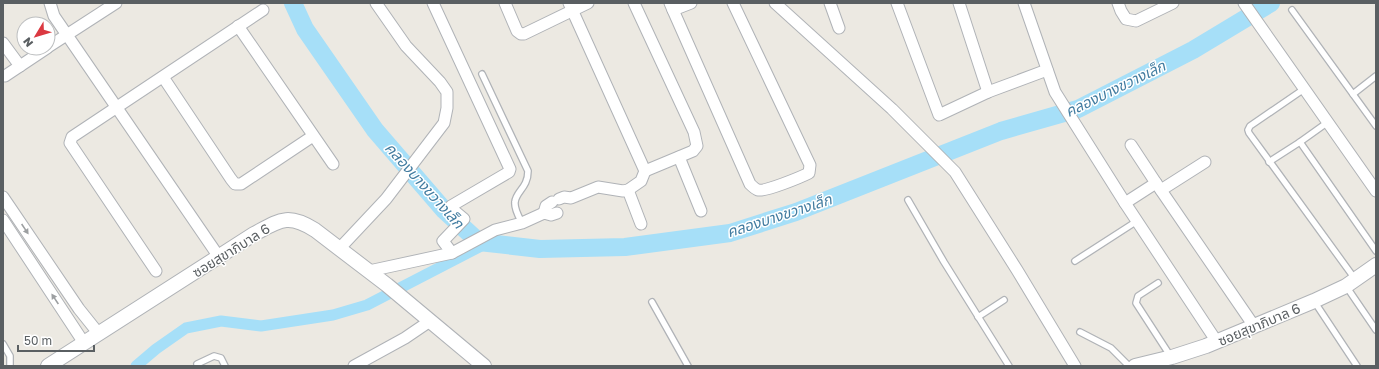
<svg xmlns="http://www.w3.org/2000/svg" width="1379" height="369" font-family="'Golos Text','Noto Sans Thai',sans-serif">
	<style>
		.lines { fill: none; stroke-linecap: round; stroke-linejoin: round }
		.canal { stroke: #a6dff8; stroke-width: 11 }
		.river { stroke: #a6dff8; stroke-width: 18 }
		.service-casing { stroke: #b0b3b7; stroke-width: 8 }
		.minor-casing { stroke: #b0b3b7; stroke-width: 13 }
		.tertiary-casing { stroke: #b0b3b7; stroke-width: 16 }
		.service { stroke: #fff; stroke-width: 5.5 }
		.minor { stroke: #fff; stroke-width: 11 }
		.tertiary { stroke: #fff; stroke-width: 14 }
		.oneway { fill: #9c9fa1 }
		.labels { text-anchor: middle; dominant-baseline: central; stroke-width: 3; stroke-linejoin: round; paint-order: stroke }
		.street-label { font-size: 14px; fill: #5a5f62; stroke: #fff }
		.water-label { font-size: 15px; font-style: italic; fill: #427ca0; stroke: #fff }
	</style>
	<rect width="100%" height="100%" fill="#ece9e2"/>
	<g class="lines">
		<polyline class="canal" points="136,366 156,349 186,328 221,321 261,326 333,315 367,305 487,243"/>
		<polyline class="river" points="293,3 305,29 375,130 444,210 479,242 540,249 625,247 730,233 796,212 1001,131 1078,109 1193,50 1271,3"/>
		<defs>
			<g id="service">
				<polyline points="1292,10 1376,126"/>
				<path d="M 482,74 L 528,171 C 528,188 516,191 515,202 C 514,209 519,217 522,223"/>
				<polyline points="1304,89 1250,126 1248,130 1249,133 1355,279"/>
				<polyline points="1353,94 1376,76"/>
				<polyline points="1300,142 1328,122"/>
				<polyline points="1269,162 1300,142 1376,251"/>
				<polyline points="908,200 944,262 1009,366"/>
				<polyline points="1075,261 1137,221"/>
				<polyline points="1158,283 1138,296 1136,303 1171,357"/>
				<polyline points="1346,286 1376,330"/>
				<polyline points="1314,301 1357,366"/>
				<polyline points="652,302 688,366"/>
				<polyline points="978,317 1004,300"/>
				<polyline points="1080,332 1111,348 1129,366"/>
				<polyline points="3,344 10,356 10,366"/>
				<polyline points="197,364 214,356 221,358 225,366"/>
			</g>
			<g id="minor">
				<polyline points="50,3 54,16 219,257"/>
				<polyline points="433,3 510,169 509,172 451,206 452,209 464,219 443,241 452,253"/>
				<polyline points="505,3 517,31 521,34 524,34 588,3"/>
				<polyline points="634,3 694,132 697,146 693,151 645,171"/>
				<polyline points="670,3 673,10 691,3"/>
				<polyline points="775,3 892,109 955,172 1017,270 1075,366"/>
				<polyline points="830,3 839,28"/>
				<polyline points="897,3 939,115 988,92 1047,70"/>
				<polyline points="959,3 988,92"/>
				<polyline points="1024,3 1055,92 1125,203 1217,342"/>
				<polyline points="1118,3 1121,11 1126,19 1136,21 1173,3"/>
				<polyline points="1244,3 1376,191"/>
				<path d="M 673,10 L 750,184 C 752,186 755,189 758,190 C 765,192 801,177 809,173 L 810,165 L 733,3"/>
				<polyline points="238,26 333,164"/>
				<polyline points="3,43 20,66"/>
				<polyline points="48,47 116,3"/>
				<polyline points="5,76 47,48"/>
				<polyline points="163,77 231,179 235,184 241,184 313,136"/>
				<polyline points="1131,145 1156,183"/>
				<polyline points="679,157 701,211"/>
				<polyline points="628,190 641,224"/>
				<polyline points="1161,190 1205,162"/>
				<polyline points="3,197 79,309 99,334"/>
				<polyline points="559,199 564,197 571,198 598,187 623,191 628,190 641,181 645,171 569,3"/>
				<polyline points="1125,203 1156,183 1254,326"/>
				<polyline points="544,213 546,206 552,202"/>
				<polyline points="3,220 84,343"/>
				<polyline points="339,249 386,199 444,123 447,108 447,92 440,82 406,46 376,3"/>
				<polyline points="156,271 70,143 72,137 263,10"/>
				<polyline points="369,271 452,253 495,230 522,223 544,213 551,215 557,213"/>
				<polyline points="354,366 405,338 430,321"/>
			</g>
			<g id="tertiary">
				<path d="M 48,366 L 254,234 C 280,220 288,213 315,230 L 387,285 L 484,366"/>
				<polyline points="1135,366 1172,357 1206,346 1314,301 1346,286 1376,265"/>
			</g>
		</defs>
		<use href="#service" class="service-casing"/>
		<use href="#minor" class="minor-casing"/>
		<use href="#tertiary" class="tertiary-casing"/>
		<use href="#service" class="service"/>
		<use href="#minor" class="minor"/>
		<use href="#tertiary" class="tertiary"/>
	</g>
	<defs><path id="oneway-solid" d="M-6-.8H1V-3.2L6.5 0L1 3.2V.8H-6Z"/></defs>
	<g class="oneway">
		<use href="#oneway-solid" transform="translate(25 229) rotate(56)"/>
		<use href="#oneway-solid" transform="translate(55 299) rotate(-124)"/>
	</g>
	<g class="labels">
		<g class="street-label">
			<text transform="translate(231 250) rotate(-32)">ซอยสุขาภิบาล 6</text>
			<text transform="translate(1259 324) rotate(-23)">ซอยสุขาภิบาล 6</text>
		</g>
		<g class="water-label">
			<text transform="translate(1115 88) rotate(-26)">คลองบางขวางเล็ก</text>
			<text transform="translate(425 185) rotate(48)">คลองบางขวางเล็ก</text>
			<text transform="translate(779 215) rotate(-18)">คลองบางขวางเล็ก</text>
		</g>
	</g>
	<rect width="1379" height="369" fill="none" stroke="#5a5f62" stroke-width="8"/>
	<g transform="translate(36 36) rotate(232)"><circle r="19" fill="#ffffff" stroke="#bdbfc0"/>
	<path d="M0-3L7 15L0 10L-7 15Z" fill="#db3941"/>
	<text y="-6" font-size="11" font-weight="bold" text-anchor="middle" fill="#5a5f62">N</text>
	</g>
	<path d="M18 345v6h76v-6" fill="none" stroke="#5a5f62" stroke-width="2"/>
	<text x="24" y="345" font-size="12" fill="#5a5f62" stroke="#ffffff" stroke-width="3" paint-order="stroke">50 m</text>
</svg>
